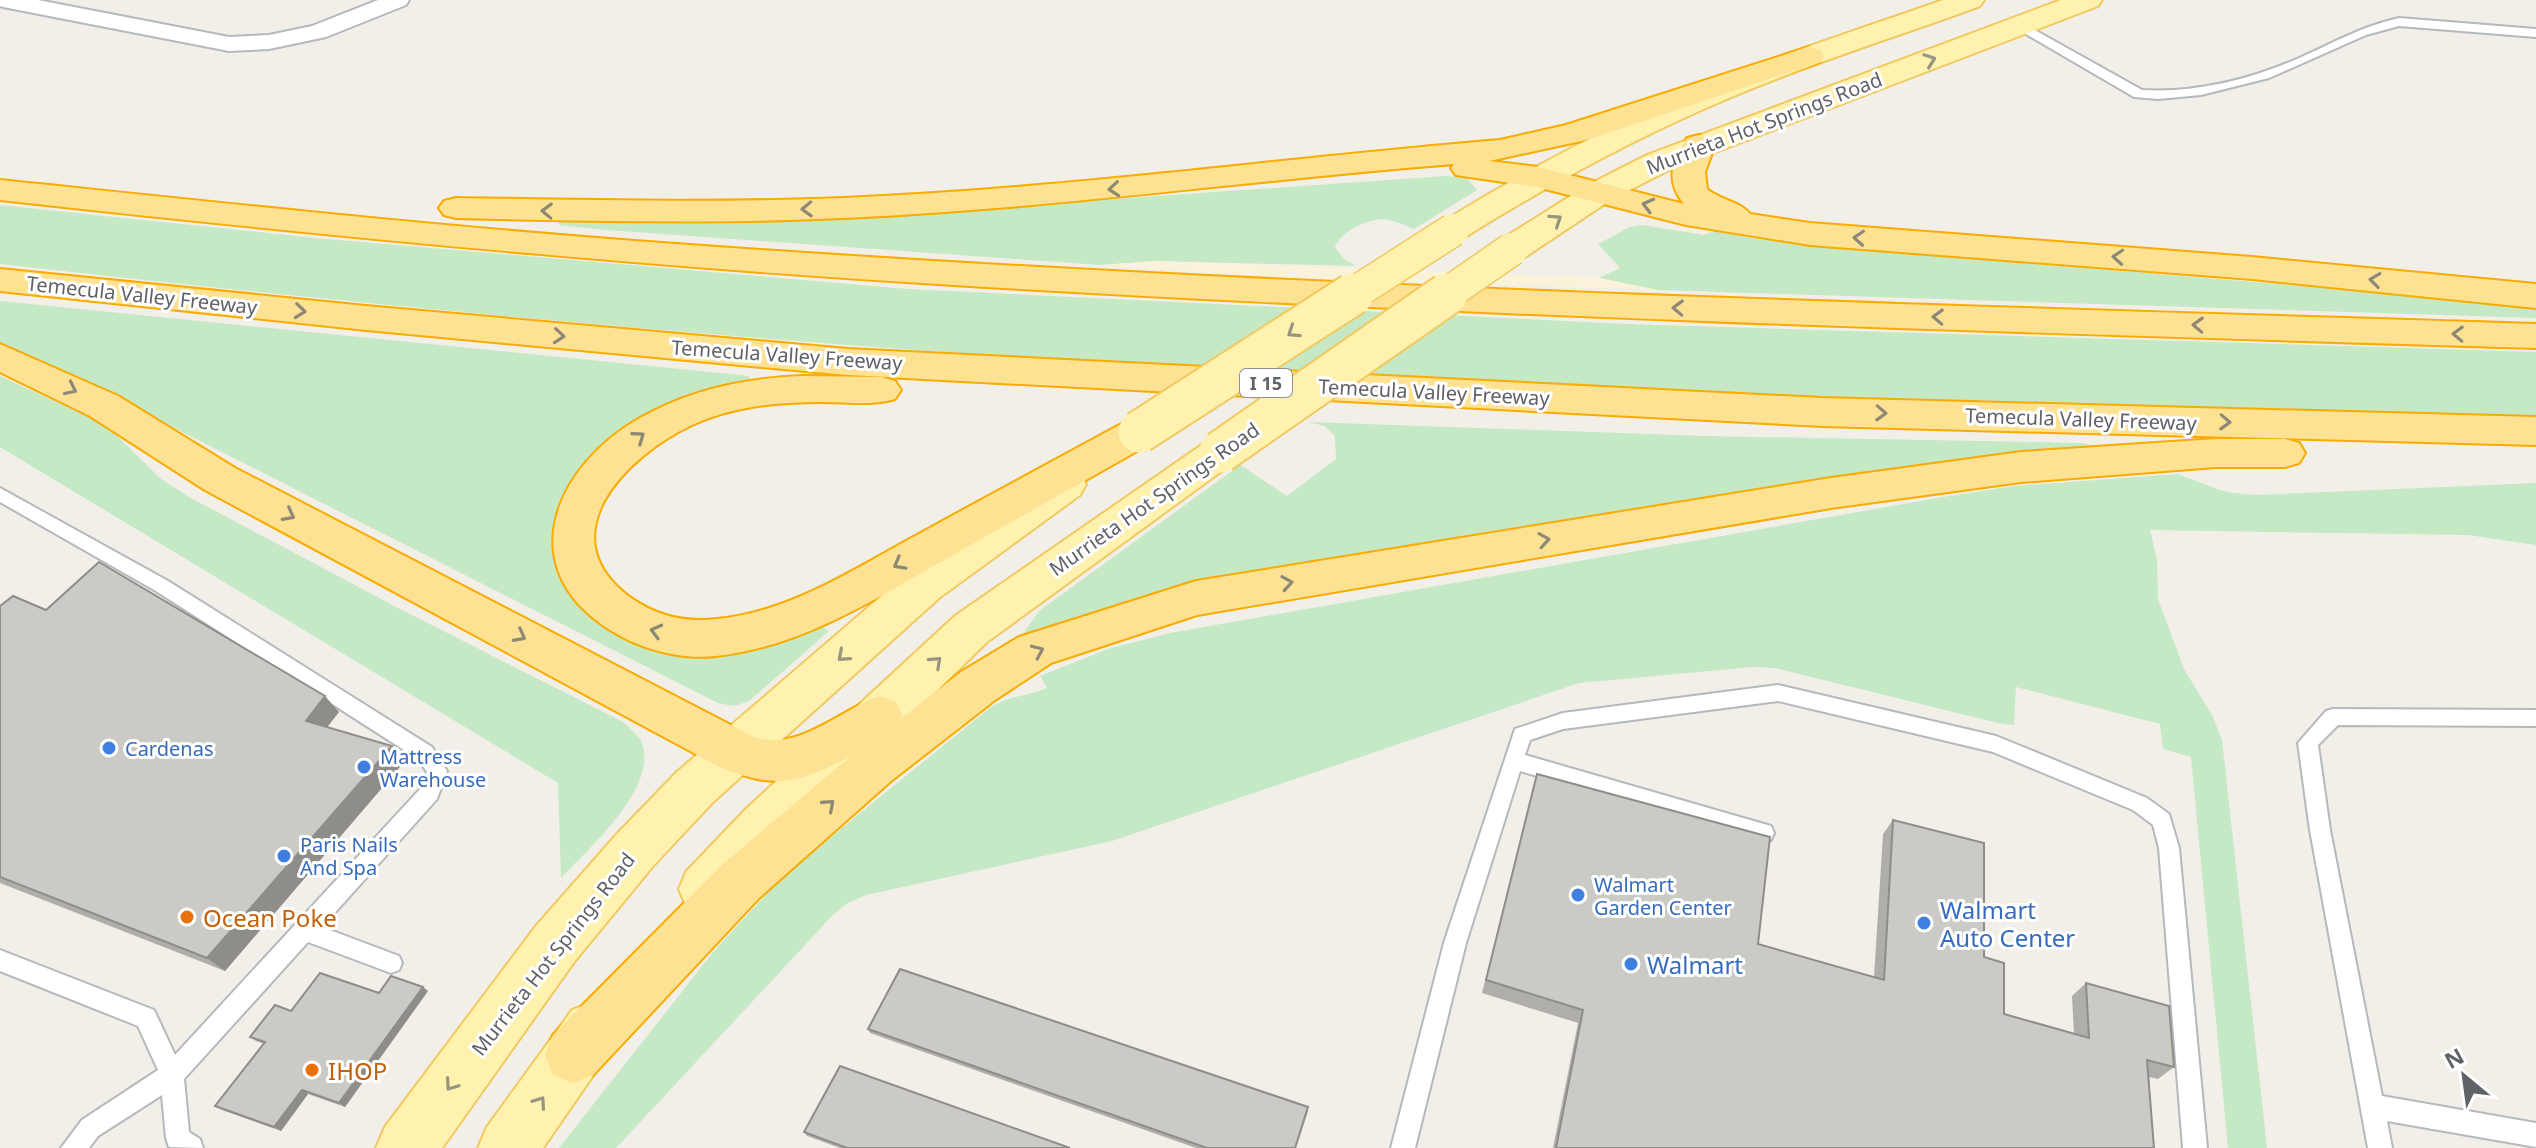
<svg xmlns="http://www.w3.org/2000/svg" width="2536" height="1148" font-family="'Noto Sans',sans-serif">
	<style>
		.green { fill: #c5e8c5 }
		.sand { fill: #fbf3d9 }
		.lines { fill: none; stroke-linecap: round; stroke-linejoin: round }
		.service-casing { stroke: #b5b8bc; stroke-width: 4 }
		.minor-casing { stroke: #b5b8bc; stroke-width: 4 }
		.primary-casing { stroke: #f2c960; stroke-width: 4 }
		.motorway-casing { stroke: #f9ab00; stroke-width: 4 }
		.service { fill: #fff; fill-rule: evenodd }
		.minor { fill: #fff; fill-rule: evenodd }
		.primary { fill: #fff2af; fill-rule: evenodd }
		.motorway { fill: #fde293; fill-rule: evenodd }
		.primary-bridge-far1-casing { stroke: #f2c960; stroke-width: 35; stroke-linecap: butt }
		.primary-bridge-casing { stroke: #f2c960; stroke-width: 45; stroke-linecap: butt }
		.primary-bridge-far1 { stroke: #fff2af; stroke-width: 32 }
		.primary-bridge { stroke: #fff2af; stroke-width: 41 }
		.wall { fill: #afaea9 }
		.shaded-wall { fill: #8f8d8a }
		.building { fill: #cccac5; stroke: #8f8d8a; stroke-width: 2 }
		.oneway { stroke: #979581 }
		.oneway2 { stroke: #8e8975 }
		.shop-dot { fill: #3f7fe0; stroke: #fff; stroke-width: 3 }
		.food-dot { fill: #e8710a; stroke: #fff; stroke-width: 3 }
		.labels { text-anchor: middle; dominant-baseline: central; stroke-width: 6; stroke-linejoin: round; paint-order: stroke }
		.shield { fill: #fff; stroke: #8f9295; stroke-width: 2 }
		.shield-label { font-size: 18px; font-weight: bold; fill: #5f6368 }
		.street-label { font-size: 20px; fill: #5f6368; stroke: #fff }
		.shop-label { font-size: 20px; fill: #366cbe; stroke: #fff; text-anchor: start }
		.near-shop-label { font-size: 24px; fill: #366cbe; stroke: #fff; text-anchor: start }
		.near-food-label { font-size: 24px; fill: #c56008; stroke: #fff; text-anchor: start }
	</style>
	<rect width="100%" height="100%" fill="#f1efe8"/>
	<g class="green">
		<path d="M 1445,176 L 1467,178 L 1477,190 L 1414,229 C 1407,226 1398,222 1390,220 C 1372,216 1342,230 1335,247 L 1344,259 L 1356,266 L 1157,261 L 1100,265 L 606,230 L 559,225 L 558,221 L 561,219 L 927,212 Z"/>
		<path d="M 0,205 L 315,238 L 908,289 L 1627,324 L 2536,352 L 2536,419 C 1992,403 1446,388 903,349 C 601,327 300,298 0,264 Z"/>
		<polygon points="1643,225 1704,235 1715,231 1757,239 1936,256 2536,305 2536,318 1657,290 1599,278 1620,268 1598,244 1630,227"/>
		<path d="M 0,301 L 749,376 L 749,381 L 643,422 L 562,573 C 572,597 584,610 605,625 L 818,624 L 829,631 L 749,701 L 734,706 L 718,703 L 105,393 L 0,348 Z"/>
		<path d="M 0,376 L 106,425 L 161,479 L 189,497 L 400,609 L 623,722 C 628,727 636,733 640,739 C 663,784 588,849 561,878 L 558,783 L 0,447 Z"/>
		<polygon points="1308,422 1705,436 2083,443 2103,449 1018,641 1039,611 1240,465 1287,496 1336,459 1335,436 1325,426"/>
		<path d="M 2177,474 L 2226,492 L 2256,495 L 2536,483 L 2536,545 L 2468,535 L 2150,530 L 2157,560 L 2158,599 L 2184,669 L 2212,715 L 2222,740 L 2267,1148 L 2228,1148 L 2191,757 L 2163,749 L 2160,724 L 2016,687 L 2014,725 L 1998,723 L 1775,668 L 1753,667 L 1579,683 L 1112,841 L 866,895 L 846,904 L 832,916 L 616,1148 L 559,1148 L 714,951 L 785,874 L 991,707 C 1010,696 1027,696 1047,688 L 1040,676 L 1108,649 L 1170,633 L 1943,497 L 2014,486 Z"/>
	</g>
	<polygon class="sand" points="1157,261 1599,278 1657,290 1261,276 1100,265"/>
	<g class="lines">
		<defs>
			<g id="service">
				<path d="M 2399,18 L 2536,29 L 2536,37 L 2399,26 L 2366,35 L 2269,78 L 2201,95 L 2158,99 L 2134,97 L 2014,27 L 2024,24 L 2142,90 C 2195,93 2248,80 2297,59 C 2331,44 2362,26 2399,18 Z"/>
				<polygon points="0,488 168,581 432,747 447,771 437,799 322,927 399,956 402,963 399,970 391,973 308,942 184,1079 189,1132 200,1139 203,1148 169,1147 166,1138 162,1095 98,1136 89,1148 61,1148 82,1120 158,1070 138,1026 0,971 0,950 154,1010 175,1055 421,788 427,772 418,759 156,591 0,502"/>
				<polygon points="1778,685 1996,736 2147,798 2169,814 2179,848 2207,1148 2183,1148 2159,848 2153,825 2133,810 1993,752 1778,701 1563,729 1530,740 1525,755 1764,824 1771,826 1774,833 1771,840 1764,842 1520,771 1466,943 1415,1148 1391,1148 1444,943 1515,729 1563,713"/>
				<polygon points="2333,709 2536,710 2536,726 2338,725 2318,745 2330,830 2382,1096 2536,1123 2536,1147 2387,1121 2392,1148 2368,1148 2310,830 2298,743 2326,711"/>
			</g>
			<polygon id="minor" points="0,0 38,0 229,37 269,35 312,26 378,0 409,0 406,5 326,37 269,49 229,51 3,7 0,6"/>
			<g id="primary">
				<path d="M 1943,0 L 1984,0 L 1980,6 C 1896,37 1811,63 1729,98 C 1637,137 1550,184 1465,237 L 1453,241 L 1441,237 L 1436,230 L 1441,223 C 1526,170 1614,123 1707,85 C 1784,53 1864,28 1943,0 Z"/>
				<polygon points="2061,0 2102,0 2098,6 1671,169 1612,199 1525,257 1512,260 1499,257 1494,249 1499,241 1588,185 1647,155"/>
				<polygon points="1220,438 1234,442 1240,452 1234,462 987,642 782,841 724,906 705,913 686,906 679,889 686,872 746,809 955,616 1206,442"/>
				<polygon points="1065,469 1080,473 1086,484 1080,495 939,598 713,802 653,866 574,962 442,1148 376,1148 385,1127 536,926 617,834 677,772 907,574 1050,473"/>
				<polygon points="592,1002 612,1010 620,1029 612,1048 543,1148 478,1148 487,1127 572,1010"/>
			</g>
			<g id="motorway">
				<path d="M 1809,47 L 1820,50 L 1824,56 L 1820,62 L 1586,140 L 1489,161 L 1538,167 L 1684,204 C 1665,181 1672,161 1687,138 L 1699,135 L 1711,138 L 1715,145 L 1705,172 L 1707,189 C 1720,200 1741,202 1750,214 L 1810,223 L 2252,257 L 2536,284 L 2536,308 L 2252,279 L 1810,245 L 1686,225 L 1537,187 L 1456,175 L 1451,168 L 1454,164 C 1251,180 1048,209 844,218 C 715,224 585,221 456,218 L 444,215 L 439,208 L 444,201 L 456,198 C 585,200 714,203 843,198 C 1063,189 1281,158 1500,140 L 1566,125 Z"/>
				<path d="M 0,180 C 212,202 423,225 635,241 C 1268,288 1902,304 2536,324 L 2536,348 C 2008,332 1481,317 954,285 C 635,266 317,235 0,200 Z"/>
				<polygon points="0,269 366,306 848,349 1822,398 2536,417 2536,445 1822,426 848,375 366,330 0,291"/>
				<path d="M 0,344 L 118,396 L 235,468 L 752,736 C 796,754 840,710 879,696 L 896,702 L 903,717 L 961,672 L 1019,637 L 1196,581 L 1831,478 L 2021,452 L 2216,439 L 2285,439 L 2299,443 L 2305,453 L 2299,463 L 2285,467 L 2216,467 L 2021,482 L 1831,508 L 1197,615 L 1051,663 L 995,700 L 891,781 L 759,898 L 593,1075 L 573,1083 L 553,1075 L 545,1055 L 553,1035 L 723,864 L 851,756 C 796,784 775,790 718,766 L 205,490 L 90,416 L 0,372 Z"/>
				<path d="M 802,376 L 881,377 L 895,381 L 901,390 L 895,399 C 872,406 847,402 823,402 C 777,402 734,406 692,425 C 626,456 546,536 631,598 C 657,616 685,623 717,619 C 790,612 854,569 917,535 C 986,497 1055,460 1125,422 L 1139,418 L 1153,422 L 1159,432 L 1153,442 C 1087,480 1020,517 953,555 C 880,596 803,647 716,656 C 679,660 639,649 607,628 C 511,565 557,465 640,418 C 689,390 745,378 802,376 Z"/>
			</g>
		</defs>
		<use href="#service" class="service-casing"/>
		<use href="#minor" class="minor-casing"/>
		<use href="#primary" class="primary-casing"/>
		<use href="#motorway" class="motorway-casing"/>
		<use href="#service" class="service"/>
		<use href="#minor" class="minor"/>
		<use href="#primary" class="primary"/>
		<use href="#motorway" class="motorway"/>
		<defs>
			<g id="primary-bridge-far1">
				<polyline points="1350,296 1453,230"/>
				<polyline points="1444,296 1512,249"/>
			</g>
			<g id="primary-bridge">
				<polyline points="1139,432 1353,294"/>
				<polyline points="1220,452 1447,294"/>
			</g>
		</defs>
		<use href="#primary-bridge-far1" class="primary-bridge-far1-casing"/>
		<use href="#primary-bridge" class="primary-bridge-casing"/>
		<use href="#primary-bridge-far1" class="primary-bridge-far1"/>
		<use href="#primary-bridge" class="primary-bridge"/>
	</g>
	<g class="wall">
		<polygon points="0,606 46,610 339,712 327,727 405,761 225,971 0,883"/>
		<polygon points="1533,789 1758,944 1874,977 1883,834 1893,820 1984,957 2004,1014 2074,1034 2072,996 2086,983 2174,1067 2158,1079 2149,1077 2154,1148 1553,1148 1578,1023 1482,993"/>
		<polygon points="428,991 345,1107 308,1094 281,1131 222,1110 215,1106 264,1044 256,1041 250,1037 291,1011 379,993"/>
		<polygon points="868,1029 1308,1107 1308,1111 1296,1148 1196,1148 870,1033"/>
		<polygon points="804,1132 1070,1148 840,1148 807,1136"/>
	</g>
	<g class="shaded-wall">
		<polygon points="325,696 339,712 320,736 306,721"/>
		<polygon points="392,746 405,761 225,971 207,958"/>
		<polygon points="423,987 428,991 345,1107 339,1103"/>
		<polygon points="302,1090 308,1094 281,1131 274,1127"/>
	</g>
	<g class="building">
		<polygon points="99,562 325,696 306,721 392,746 207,958 0,877 0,606 13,596 46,610"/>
		<polygon points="1537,774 1770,837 1758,944 1884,980 1893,820 1984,843 1984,957 2004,963 2004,1014 2089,1038 2086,983 2169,1006 2174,1067 2147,1060 2154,1148 1556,1148 1583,1010 1486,980"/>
		<polygon points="900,969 1308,1107 1295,1148 1207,1148 868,1029"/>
		<polygon points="320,973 379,993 391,976 423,987 339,1103 302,1090 274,1127 215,1106 265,1042 250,1037 275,1005 291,1011"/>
		<polygon points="840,1066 1070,1148 847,1148 804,1132"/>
	</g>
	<defs><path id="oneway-chevron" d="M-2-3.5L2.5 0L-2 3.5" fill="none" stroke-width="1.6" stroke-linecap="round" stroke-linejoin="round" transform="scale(2)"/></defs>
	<g class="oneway">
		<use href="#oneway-chevron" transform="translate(1930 60) rotate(-20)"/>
		<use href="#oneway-chevron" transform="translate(1556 220) rotate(-34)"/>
		<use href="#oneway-chevron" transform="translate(1293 332) rotate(147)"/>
		<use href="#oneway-chevron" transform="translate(843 656) rotate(139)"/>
		<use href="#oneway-chevron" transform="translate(936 662) rotate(-43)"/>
		<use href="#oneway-chevron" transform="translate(451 1085) rotate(125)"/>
		<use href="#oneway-chevron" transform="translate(540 1102) rotate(-55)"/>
	</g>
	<g class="oneway2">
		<use href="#oneway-chevron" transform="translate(1114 189) rotate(175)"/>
		<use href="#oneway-chevron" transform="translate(1648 205) rotate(-165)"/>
		<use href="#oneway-chevron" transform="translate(807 209) rotate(178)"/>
		<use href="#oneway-chevron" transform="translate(547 211) rotate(-178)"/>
		<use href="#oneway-chevron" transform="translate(1859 238) rotate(-176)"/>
		<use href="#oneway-chevron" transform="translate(2118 257) rotate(-176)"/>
		<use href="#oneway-chevron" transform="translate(2375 280) rotate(-173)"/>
		<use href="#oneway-chevron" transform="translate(1678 308) rotate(-178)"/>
		<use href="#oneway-chevron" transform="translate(300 311) rotate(6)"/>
		<use href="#oneway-chevron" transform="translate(1938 317) rotate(-178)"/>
		<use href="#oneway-chevron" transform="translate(2198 325) rotate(-178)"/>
		<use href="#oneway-chevron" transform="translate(2458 334) rotate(-178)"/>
		<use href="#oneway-chevron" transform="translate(559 336) rotate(5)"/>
		<use href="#oneway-chevron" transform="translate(71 389) rotate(26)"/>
		<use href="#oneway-chevron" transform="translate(1881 413) rotate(2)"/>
		<use href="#oneway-chevron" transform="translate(2225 422) rotate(2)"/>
		<use href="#oneway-chevron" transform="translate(639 437) rotate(-35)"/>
		<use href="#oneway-chevron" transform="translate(289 515) rotate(28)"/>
		<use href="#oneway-chevron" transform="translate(1544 540) rotate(-9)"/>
		<use href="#oneway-chevron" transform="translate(899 564) rotate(151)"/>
		<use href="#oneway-chevron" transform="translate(1287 583) rotate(-9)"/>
		<use href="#oneway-chevron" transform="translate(656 631) rotate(-165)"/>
		<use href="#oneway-chevron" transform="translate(520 636) rotate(28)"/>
		<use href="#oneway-chevron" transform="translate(1038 651) rotate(-24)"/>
		<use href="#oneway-chevron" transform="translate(829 805) rotate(-41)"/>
	</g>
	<g class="shop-dot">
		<circle cx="109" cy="748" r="8"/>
		<circle cx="364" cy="767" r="8"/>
		<circle cx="284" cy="856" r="8"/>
		<circle cx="1578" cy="895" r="8"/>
		<circle cx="1924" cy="923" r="8"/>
		<circle cx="1631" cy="964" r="8"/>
	</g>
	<g class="food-dot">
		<circle cx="187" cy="917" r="8"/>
		<circle cx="312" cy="1070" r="8"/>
	</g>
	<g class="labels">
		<rect class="shield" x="1240" y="369" width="52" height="28" rx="6"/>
		<g class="shield-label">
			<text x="1266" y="383">I 15</text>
		</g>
		<g class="street-label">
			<text transform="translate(1764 123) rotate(-21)">Murrieta Hot Springs Road</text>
			<text transform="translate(142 295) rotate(6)">Temecula Valley Freeway</text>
			<text transform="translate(787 355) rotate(4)">Temecula Valley Freeway</text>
			<text transform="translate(1434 392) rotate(3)">Temecula Valley Freeway</text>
			<text transform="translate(2081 419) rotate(2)">Temecula Valley Freeway</text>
			<text transform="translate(1154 499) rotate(-35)">Murrieta Hot Springs Road</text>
			<text transform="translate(553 954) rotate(-52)">Murrieta Hot Springs Road</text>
		</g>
		<g class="shop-label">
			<text x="125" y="748">Cardenas</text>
			<text x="380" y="756">Mattress<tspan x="380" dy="23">Warehouse</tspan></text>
			<text x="300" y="844">Paris Nails<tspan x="300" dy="23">And Spa</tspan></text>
			<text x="1594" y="884">Walmart<tspan x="1594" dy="23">Garden Center</tspan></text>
		</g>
		<g class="near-shop-label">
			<text x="1940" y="909">Walmart<tspan x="1940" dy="28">Auto Center</tspan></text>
			<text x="1647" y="964">Walmart</text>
		</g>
		<g class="near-food-label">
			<text x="203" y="917">Ocean Poke</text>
			<text x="328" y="1070">IHOP</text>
		</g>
	</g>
	<g transform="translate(2464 1076) rotate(331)" stroke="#ffffff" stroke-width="6" paint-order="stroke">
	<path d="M0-6L14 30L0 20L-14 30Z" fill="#5f6368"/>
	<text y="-12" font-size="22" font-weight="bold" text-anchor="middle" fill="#5f6368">N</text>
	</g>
</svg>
